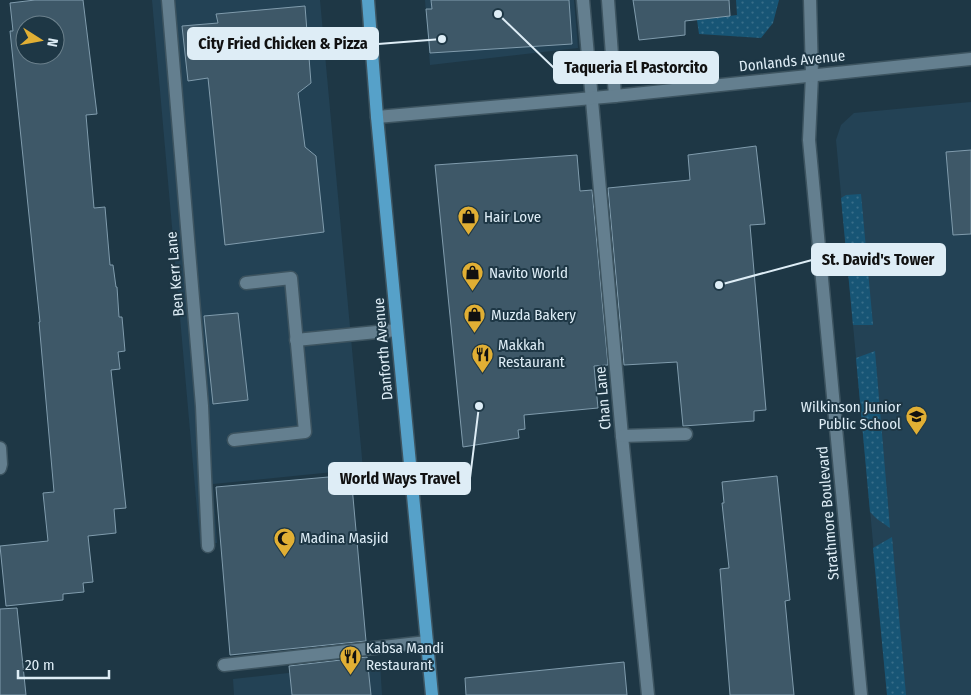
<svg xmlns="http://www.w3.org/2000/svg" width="971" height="695" font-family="'Fira Sans Condensed',sans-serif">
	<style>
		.built { fill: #234255 }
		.green { fill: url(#green-dots) }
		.building { fill: #3e5868; stroke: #809cad; fill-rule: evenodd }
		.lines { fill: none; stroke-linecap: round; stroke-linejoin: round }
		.service-casing { stroke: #3d5460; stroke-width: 15 }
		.minor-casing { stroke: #3d5460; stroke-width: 15 }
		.tertiary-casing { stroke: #3d5460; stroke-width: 15 }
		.primary-casing { stroke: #3d5460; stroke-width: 15 }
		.service { stroke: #647f8f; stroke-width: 12 }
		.minor { stroke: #647f8f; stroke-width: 12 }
		.tertiary { stroke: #647f8f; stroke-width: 12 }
		.primary { stroke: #56a1c9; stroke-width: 12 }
		.labels { text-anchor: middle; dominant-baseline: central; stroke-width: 4; stroke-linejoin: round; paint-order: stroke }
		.street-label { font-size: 15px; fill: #deedf6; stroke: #1e3745 }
		.poi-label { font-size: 15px; fill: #deedf6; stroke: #1e3745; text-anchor: start }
		.leader { fill: none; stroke: #deedf6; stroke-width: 2 }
		.callout-dot { fill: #deedf6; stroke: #1e3745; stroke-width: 2 }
		.callout { fill: #deedf6; stroke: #deedf6; stroke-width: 2 }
		.callout-label { font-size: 16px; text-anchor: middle; font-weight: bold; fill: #111 }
	</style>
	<defs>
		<pattern id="green-dots" width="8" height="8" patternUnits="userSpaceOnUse" patternTransform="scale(1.25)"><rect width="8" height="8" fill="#175575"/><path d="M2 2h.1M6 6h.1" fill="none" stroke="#386e89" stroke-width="1.8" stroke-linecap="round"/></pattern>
	</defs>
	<rect width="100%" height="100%" fill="#1e3745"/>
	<g class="built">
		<polygon points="152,0 320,0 363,469 213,484 217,543 200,544"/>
		<polygon points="425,0 574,0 578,48 430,65"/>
		<polygon points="971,102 971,695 887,695 836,140 841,125 854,113"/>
		<polygon points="380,663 382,695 234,695 233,679"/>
	</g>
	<g class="green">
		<polygon points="736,0 779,0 773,23 761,38 699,34 697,20 737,15"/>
		<polygon points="861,194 873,325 853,325 841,198 846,195"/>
		<polygon points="875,351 890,528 877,519 870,512 856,358"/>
		<polygon points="892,537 906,695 887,695 873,548"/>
	</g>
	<g class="building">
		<path d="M 35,0 L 83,0 L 97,114 L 86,115 L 94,208 L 105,207 L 110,265 L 113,265 L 116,287 L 117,287 L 119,317 L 122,317 L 125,351 L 118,352 L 120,369 L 111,370 L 126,508 L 114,509 L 116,533 L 88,536 L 93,582 L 83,583 L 84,592 L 63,594 L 63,600 L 6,606 L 0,546 L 48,541 L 43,493 L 54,492 L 39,322 L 40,322 L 10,31 L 13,31 L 10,3 ZM 25,25 L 55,25 L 55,55 L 25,55 Z"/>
		<polygon points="431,0 569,0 572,44 430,53 426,9 432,9"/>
		<polygon points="633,0 729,0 730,16 685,21 685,35 639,40"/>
		<polygon points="305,6 311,83 298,93 305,147 316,156 324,232 225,245 208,78 188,81 182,26 218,23 216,14"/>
		<polygon points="756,146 765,224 750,225 766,410 754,411 754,421 683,426 677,362 624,365 608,188 690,180 688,155"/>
		<polygon points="971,150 971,234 953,235 946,152"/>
		<polygon points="577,155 580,191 592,190 608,365 594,366 598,408 524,415 525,429 518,430 519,438 463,447 435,165"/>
		<polygon points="238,313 248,400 213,404 204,316"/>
		<polygon points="351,475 366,641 230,655 216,487"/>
		<polygon points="777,476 790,600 785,601 794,695 730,695 720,569 729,568 722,503 724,503 722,482"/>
		<polygon points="17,608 26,695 0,695 0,609"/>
		<polygon points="367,657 371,695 292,695 289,666"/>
		<polygon points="624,662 627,695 466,695 465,678"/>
	</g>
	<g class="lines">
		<defs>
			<g id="service">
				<polyline points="168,0 202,406 208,546"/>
				<polyline points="583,0 622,436 648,695"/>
				<polyline points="608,0 615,96"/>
				<polyline points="296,340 397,330"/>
				<polyline points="622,436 686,434"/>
				<polyline points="234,440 305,432 291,278 246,283"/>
				<polyline points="224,665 427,642"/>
			</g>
			<g id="minor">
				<polyline points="810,0 812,75 809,140 861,695"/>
				<polyline points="0,448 1,464 0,468"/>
			</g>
			<polyline id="tertiary" points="377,117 615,96 971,59"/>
			<polyline id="primary" points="368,0 377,117 432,695"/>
		</defs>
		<use href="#service" class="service-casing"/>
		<use href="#minor" class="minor-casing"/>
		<use href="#tertiary" class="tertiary-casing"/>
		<use href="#primary" class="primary-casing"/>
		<use href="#service" class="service"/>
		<use href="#minor" class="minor"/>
		<use href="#tertiary" class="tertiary"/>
		<use href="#primary" class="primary"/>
	</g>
	<defs>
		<symbol id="shop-pin" viewBox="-11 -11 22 30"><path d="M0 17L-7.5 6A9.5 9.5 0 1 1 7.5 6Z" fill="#e1af34" stroke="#1e3745"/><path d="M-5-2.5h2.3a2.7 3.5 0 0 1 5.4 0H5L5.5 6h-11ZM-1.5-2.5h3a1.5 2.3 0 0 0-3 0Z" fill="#111"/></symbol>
		<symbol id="restaurant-pin" viewBox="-11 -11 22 30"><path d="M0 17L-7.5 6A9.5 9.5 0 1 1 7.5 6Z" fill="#e1af34" stroke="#1e3745"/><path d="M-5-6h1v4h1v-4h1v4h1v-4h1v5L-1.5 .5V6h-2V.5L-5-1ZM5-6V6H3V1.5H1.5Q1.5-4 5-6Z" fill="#111"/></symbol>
		<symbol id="school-pin" viewBox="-11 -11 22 30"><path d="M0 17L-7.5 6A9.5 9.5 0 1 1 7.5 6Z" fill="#e1af34" stroke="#1e3745"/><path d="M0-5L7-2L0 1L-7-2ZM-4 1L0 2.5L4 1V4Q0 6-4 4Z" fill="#111"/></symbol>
		<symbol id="mosque-pin" viewBox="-11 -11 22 30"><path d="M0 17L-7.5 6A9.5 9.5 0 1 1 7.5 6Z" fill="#e1af34" stroke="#1e3745"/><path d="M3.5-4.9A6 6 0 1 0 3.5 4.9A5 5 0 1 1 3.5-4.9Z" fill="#111"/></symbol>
	</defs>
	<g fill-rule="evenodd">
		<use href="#shop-pin" x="456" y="204" width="25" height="34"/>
		<use href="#shop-pin" x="460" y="260" width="25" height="34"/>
		<use href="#shop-pin" x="462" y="302" width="25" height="34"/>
		<use href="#restaurant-pin" x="470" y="342" width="25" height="34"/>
		<use href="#school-pin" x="904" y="404" width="25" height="34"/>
		<use href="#mosque-pin" x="272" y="526" width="25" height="34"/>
		<use href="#restaurant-pin" x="338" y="644" width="25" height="34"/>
	</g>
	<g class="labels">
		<g class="street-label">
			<text transform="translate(792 61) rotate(-6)">Donlands Avenue</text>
			<text transform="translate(175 274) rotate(-95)">Ben Kerr Lane</text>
			<text transform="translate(383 349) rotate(-95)">Danforth Avenue</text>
			<text transform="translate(603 398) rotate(-95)">Chan Lane</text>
			<text transform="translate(828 513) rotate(-95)">Strathmore Boulevard</text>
		</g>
		<g class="poi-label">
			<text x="484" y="217">Hair Love</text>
			<text x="489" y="273">Navito World</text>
			<text x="491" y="315">Muzda Bakery</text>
			<text x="498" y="345">Makkah<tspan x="498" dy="17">Restaurant</tspan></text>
			<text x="901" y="407" text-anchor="end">Wilkinson Junior<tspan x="901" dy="17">Public School</tspan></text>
			<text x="300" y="538">Madina Masjid</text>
			<text x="366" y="648">Kabsa Mandi<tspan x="366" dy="17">Restaurant</tspan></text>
		</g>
	</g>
	<path class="leader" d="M442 39L378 44M498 14L554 68M719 285L812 260M479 406L470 478"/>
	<g class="callout-dot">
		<circle cx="442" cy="39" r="5"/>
		<circle cx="498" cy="14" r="5"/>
		<circle cx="719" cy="285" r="5"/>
		<circle cx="479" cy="406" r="5"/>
	</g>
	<g class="callout">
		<rect x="188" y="28" width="190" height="31" rx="5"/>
		<rect x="554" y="52" width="164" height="31" rx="5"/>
		<rect x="812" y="244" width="133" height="31" rx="5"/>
		<rect x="329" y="463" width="141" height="31" rx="5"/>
	</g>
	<g class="callout-label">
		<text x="283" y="49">City Fried Chicken &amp; Pizza</text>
		<text x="636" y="73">Taqueria El Pastorcito</text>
		<text x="878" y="265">St. David's Tower</text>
		<text x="400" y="484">World Ways Travel</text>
	</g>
	<g transform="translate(40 40) rotate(101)"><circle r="24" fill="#1e3745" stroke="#6b808c"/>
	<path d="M0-4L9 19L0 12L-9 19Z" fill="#e1af34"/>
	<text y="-8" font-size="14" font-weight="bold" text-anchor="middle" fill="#deedf6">N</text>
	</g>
	<path d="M18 670v8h91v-8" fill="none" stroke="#deedf6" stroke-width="2.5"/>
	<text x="25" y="670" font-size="15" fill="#deedf6" stroke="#1e3745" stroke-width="4" paint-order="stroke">20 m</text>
</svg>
